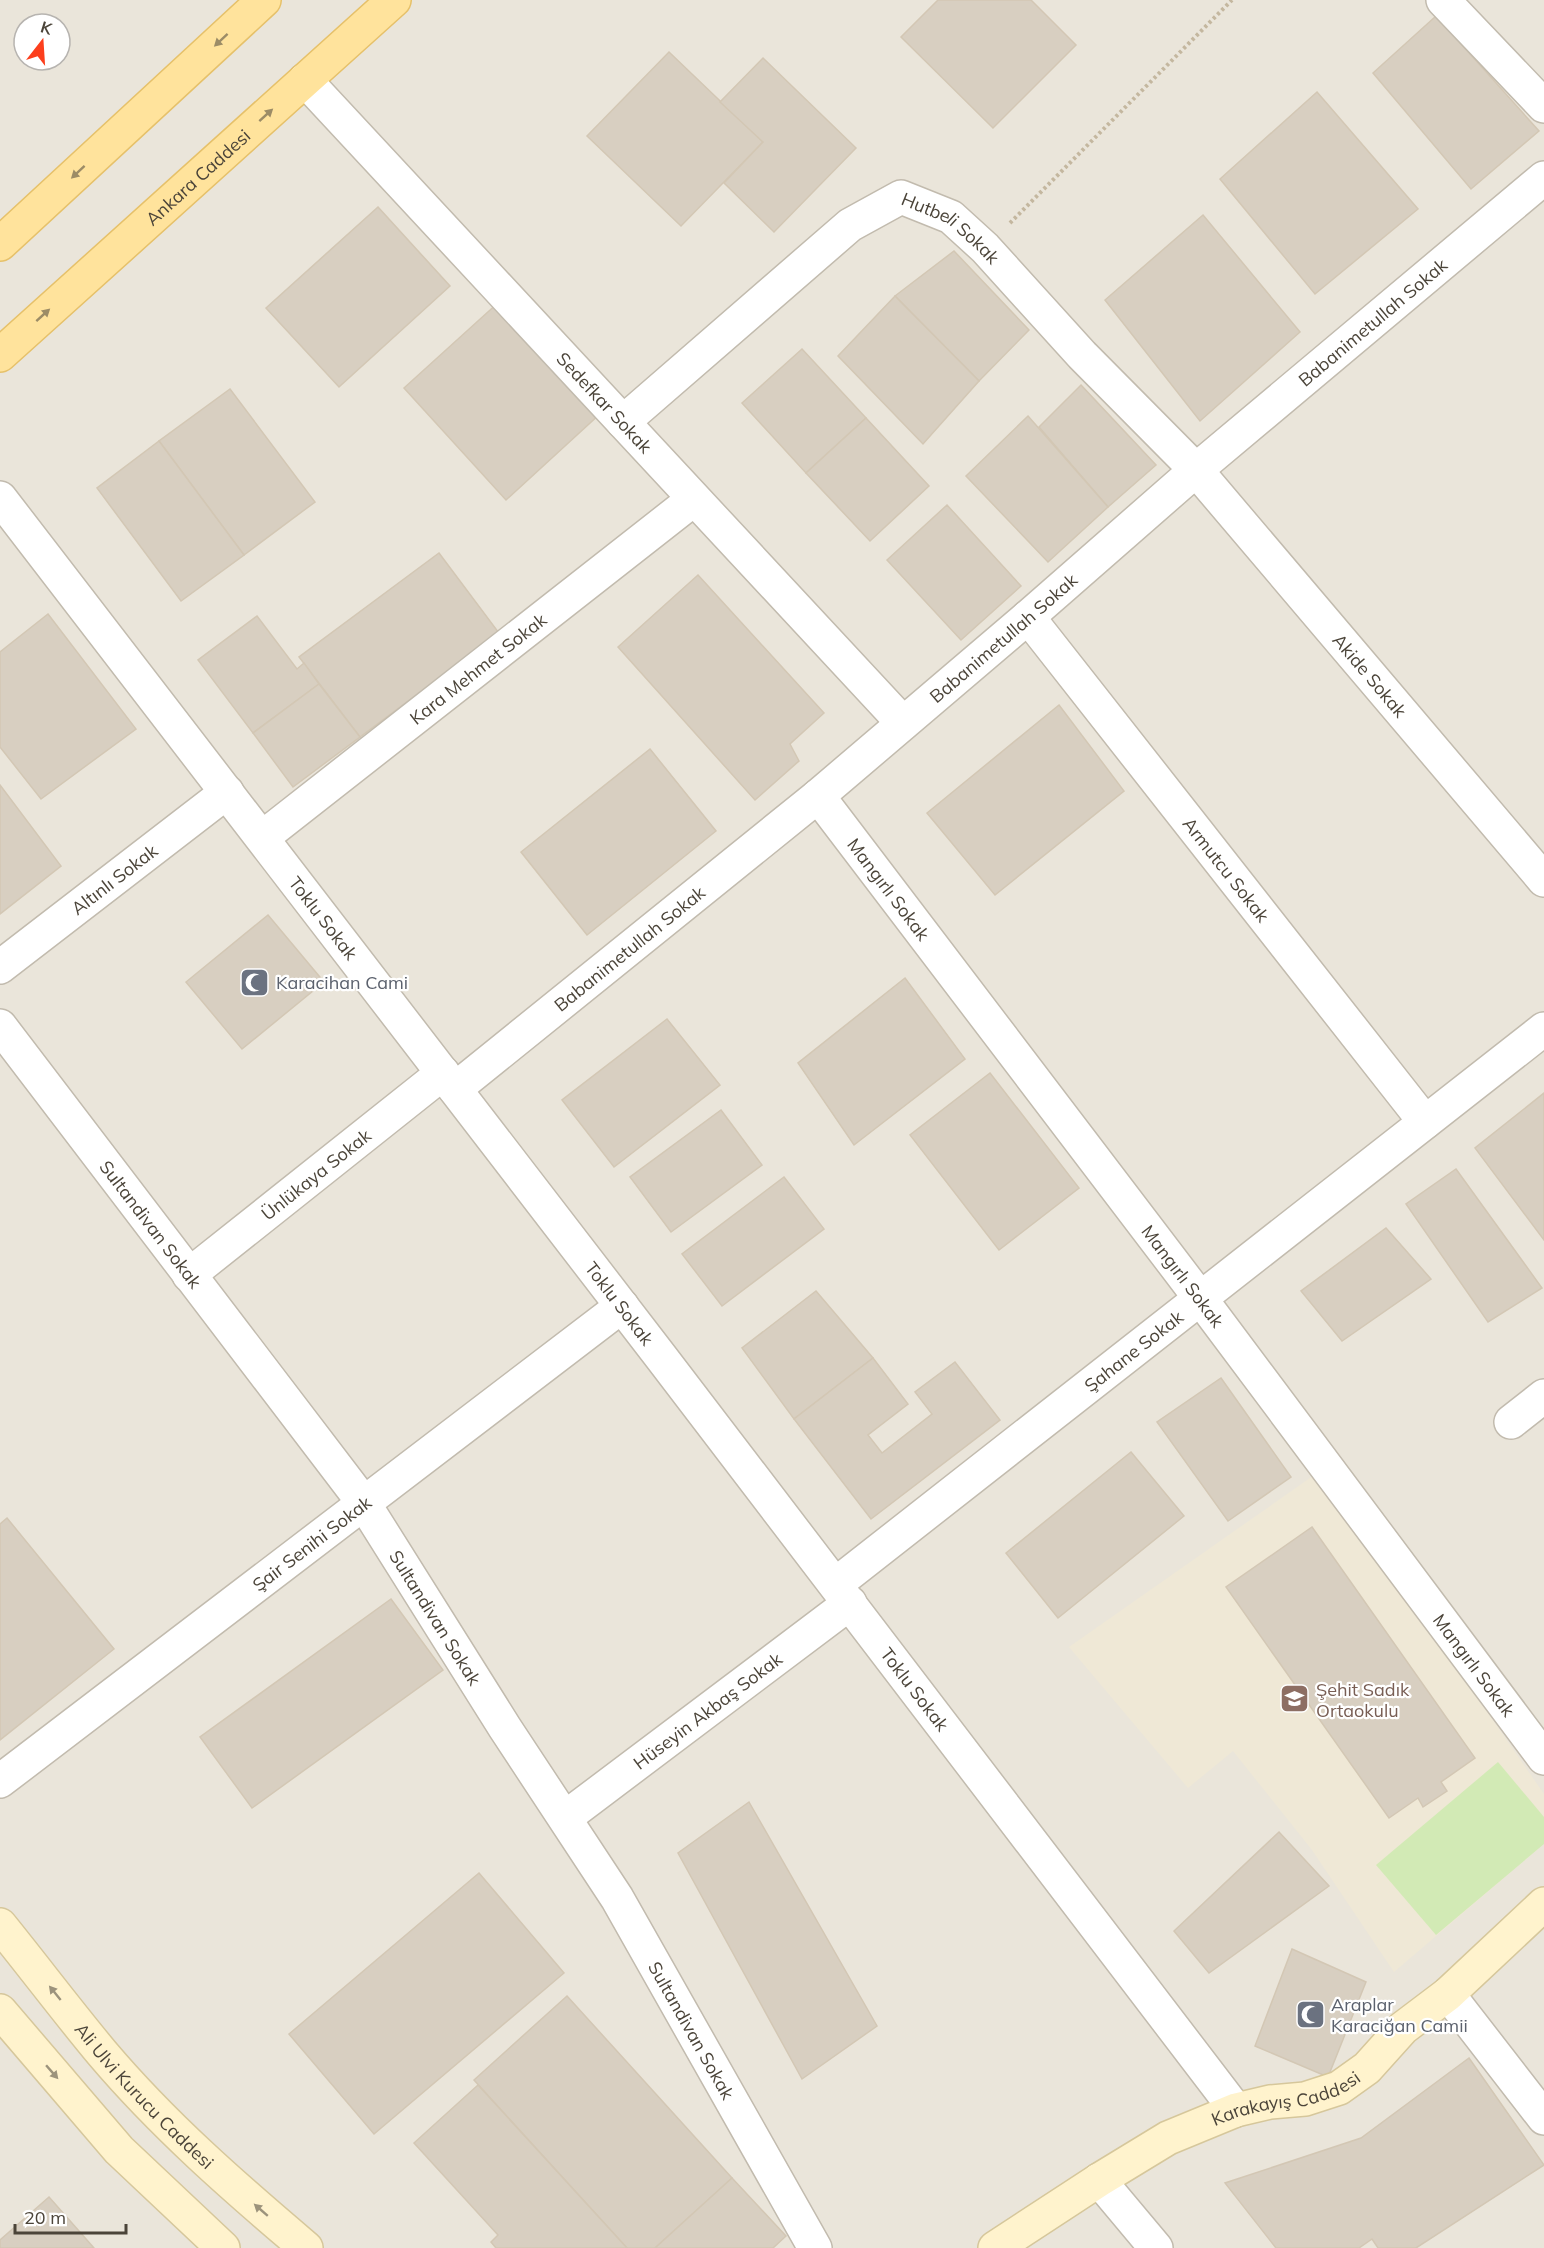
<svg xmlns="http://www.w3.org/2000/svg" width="1544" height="2248" font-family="Mulish,sans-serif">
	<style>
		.residential { fill: #eae5da; fill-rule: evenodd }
		.education { fill: #efe8d6 }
		.green { fill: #d2eab5 }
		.building { fill: #d8cfc1; stroke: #d3c7b4; stroke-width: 1.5 }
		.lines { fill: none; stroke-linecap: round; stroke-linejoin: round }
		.street-casing { stroke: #c2bbae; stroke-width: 36 }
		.secondary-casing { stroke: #d6c79b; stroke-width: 36 }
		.primary-casing { stroke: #e6c16a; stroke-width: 36 }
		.path { stroke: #c4b79f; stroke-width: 4; stroke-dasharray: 3 3; stroke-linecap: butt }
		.street { stroke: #fff; stroke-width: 33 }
		.secondary { stroke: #fff3cd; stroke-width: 33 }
		.primary { stroke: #ffe39c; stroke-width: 33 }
		.oneway { fill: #9c8c66 }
		.oneway2 { fill: #9c937c }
		.labels { text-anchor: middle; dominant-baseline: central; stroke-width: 4.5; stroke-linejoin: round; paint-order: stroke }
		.street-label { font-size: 18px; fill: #4b4439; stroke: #fff }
		.worship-label { font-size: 18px; fill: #5b616d; stroke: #fff; text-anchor: start }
		.education-label { font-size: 18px; fill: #785e54; stroke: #fff; text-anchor: start }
	</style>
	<rect width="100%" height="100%" fill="#f6f3ec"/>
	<path class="residential" d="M 0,0 L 1544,0 L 1544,2248 L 0,2248 ZM 24,24 L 60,24 L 60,60 L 24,60 Z"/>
	<polygon class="education" points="1320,1471 1544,1794 1544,1844 1394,1972 1312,1850 1233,1751 1188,1788 1069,1647"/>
	<polygon class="green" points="1498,1762 1544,1817 1544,1844 1436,1935 1376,1865"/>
	<g class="building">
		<polygon points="938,0 1031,0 1076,45 993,128 901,37"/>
		<polygon points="1436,16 1539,131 1471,189 1373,73"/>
		<polygon points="669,52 763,142 681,226 587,136"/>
		<polygon points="763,58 856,148 774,232 724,183 763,142 720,102"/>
		<polygon points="1317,92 1418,209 1315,294 1220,179"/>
		<polygon points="378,207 450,286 339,387 266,308"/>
		<polygon points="1203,215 1300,332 1200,421 1105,300"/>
		<polygon points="954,251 1029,330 979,381 895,296"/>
		<polygon points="895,296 979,381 923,444 838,356"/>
		<polygon points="500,301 601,413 506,500 404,388"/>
		<polygon points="802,349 866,418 806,473 742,403"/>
		<polygon points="1081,385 1156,465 1108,507 1039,427"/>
		<polygon points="230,389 315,502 244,555 159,441"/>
		<polygon points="1028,416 1108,507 1048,562 966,476"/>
		<polygon points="866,418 929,486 870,541 806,473"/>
		<polygon points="159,441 244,555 181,601 97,488"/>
		<polygon points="947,505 1021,586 961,640 887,560"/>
		<polygon points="439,553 499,633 360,737 299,657"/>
		<polygon points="698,575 824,713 790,744 799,761 755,800 618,647"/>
		<polygon points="48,614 136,729 41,799 0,747 0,652"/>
		<polygon points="257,616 297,669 304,663 319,684 253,733 198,660"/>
		<polygon points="319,684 360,737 293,787 253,733"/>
		<polygon points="1059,705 1124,791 995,895 927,813"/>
		<polygon points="650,749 716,831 587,935 521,852"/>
		<polygon points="0,785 61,866 0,914"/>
		<polygon points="268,915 324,982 242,1049 186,982"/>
		<polygon points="905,978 965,1059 854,1145 798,1063"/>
		<polygon points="667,1019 720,1085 614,1167 562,1100"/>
		<polygon points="990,1073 1079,1188 999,1250 910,1135"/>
		<polygon points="1544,1093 1544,1240 1475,1148"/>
		<polygon points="721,1110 762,1165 671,1232 630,1177"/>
		<polygon points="1456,1169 1542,1288 1488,1322 1406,1204"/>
		<polygon points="784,1177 824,1229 722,1306 682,1254"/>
		<polygon points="1386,1228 1431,1279 1342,1341 1301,1291"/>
		<polygon points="816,1291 873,1358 794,1419 742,1348"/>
		<polygon points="873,1358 908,1404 868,1435 882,1453 932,1414 915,1392 955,1362 1000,1420 871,1519 794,1419"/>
		<polygon points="1221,1378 1291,1477 1228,1521 1157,1422"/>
		<polygon points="1131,1452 1184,1516 1058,1618 1006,1553"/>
		<polygon points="7,1518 114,1649 0,1740 0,1524"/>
		<polygon points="1312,1527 1475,1758 1441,1782 1447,1791 1423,1807 1418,1798 1389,1818 1226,1587"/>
		<polygon points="391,1599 443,1670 252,1808 200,1737"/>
		<polygon points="749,1802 877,2026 802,2079 678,1853"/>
		<polygon points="1279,1832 1329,1886 1209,1973 1174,1931"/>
		<polygon points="479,1873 564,1973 374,2134 289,2034"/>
		<polygon points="1292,1949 1366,1982 1328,2077 1255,2046"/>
		<polygon points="567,1996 732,2178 655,2248 627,2248 474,2080"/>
		<polygon points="1469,2058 1544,2165 1416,2248 1378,2248 1372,2239 1359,2248 1276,2248 1225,2183 1361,2138"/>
		<polygon points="478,2085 627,2248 496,2248 491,2242 498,2235 414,2143"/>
		<polygon points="732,2178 786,2236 773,2248 655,2248"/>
		<polygon points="49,2197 94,2248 0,2248 0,2240"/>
	</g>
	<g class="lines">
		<defs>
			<g id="street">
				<polyline points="1443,0 1544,106"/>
				<path id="s1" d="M 305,80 L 903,723"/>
				<path id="s2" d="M 623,422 L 850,225 L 901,197 L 951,217 L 985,248 L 1082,355 L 1196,470 L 1544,880"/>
				<path id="s3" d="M 0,498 C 414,1034 826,1571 1236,2110"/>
				<path id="s4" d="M 1028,617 L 1425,1122"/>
				<path id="s5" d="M 818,796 L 1200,1298 L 1544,1758"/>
				<path id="s6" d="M 263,837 L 694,499"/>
				<path id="s7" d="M 0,967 L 227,792"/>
				<path id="s8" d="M 0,1026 L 363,1502 L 505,1728 L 617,1898 L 815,2248"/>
				<path id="s9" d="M 455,1089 L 818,796 L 1028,617 L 1196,470 L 1544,178"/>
				<path id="s10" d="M 189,1275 L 443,1073"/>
				<polyline points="1511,1422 1544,1396"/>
				<path id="s11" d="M 836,1584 L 1544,1029"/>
				<path id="s12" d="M 0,1781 L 622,1306"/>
				<path id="s13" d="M 566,1817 L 850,1603"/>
				<polyline points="1448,1994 1544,2118"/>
				<polyline points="1099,2180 1156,2248"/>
			</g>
			<g id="secondary">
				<path id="s14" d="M 0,1925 C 34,1967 67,2011 102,2053 C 163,2125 234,2187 306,2248"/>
				<polyline points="0,2011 119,2150 223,2248"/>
				<path id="s15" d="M 995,2248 L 1099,2180 L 1168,2138 L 1236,2110 L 1270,2102 L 1305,2099 L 1339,2088 L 1367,2068 L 1403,2028 L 1448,1994 L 1544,1904"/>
			</g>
			<g id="primary">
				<polyline points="0,244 264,0"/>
				<path id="s16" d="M 0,355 L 394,0"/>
			</g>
		</defs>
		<use href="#street" class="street-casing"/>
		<use href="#secondary" class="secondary-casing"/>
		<use href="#primary" class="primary-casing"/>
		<polyline class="path" points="1010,223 1232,0"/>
		<use href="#street" class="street"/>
		<use href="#secondary" class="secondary"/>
		<use href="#primary" class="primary"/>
	</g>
	<defs><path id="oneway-solid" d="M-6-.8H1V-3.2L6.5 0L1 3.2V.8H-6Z" transform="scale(1.5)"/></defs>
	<g class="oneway">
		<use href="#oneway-solid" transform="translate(221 40) rotate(137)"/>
		<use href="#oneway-solid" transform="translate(266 115) rotate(-42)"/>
		<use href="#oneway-solid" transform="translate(78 172) rotate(137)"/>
		<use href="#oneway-solid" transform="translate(43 315) rotate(-42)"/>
	</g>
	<g class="oneway2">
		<use href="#oneway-solid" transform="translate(55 1993) rotate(-129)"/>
		<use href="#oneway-solid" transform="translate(52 2072) rotate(49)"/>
		<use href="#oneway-solid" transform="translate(261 2210) rotate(-139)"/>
	</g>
	<defs>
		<symbol id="mosque-square" viewBox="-11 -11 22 22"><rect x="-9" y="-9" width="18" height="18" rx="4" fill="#6b7280" stroke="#fff"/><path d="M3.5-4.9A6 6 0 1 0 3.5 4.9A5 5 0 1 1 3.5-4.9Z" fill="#fff"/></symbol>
		<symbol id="school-square" viewBox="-11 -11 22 22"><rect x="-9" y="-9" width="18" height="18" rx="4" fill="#8d6e63" stroke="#fff"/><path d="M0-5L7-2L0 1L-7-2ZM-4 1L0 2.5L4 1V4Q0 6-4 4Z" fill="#fff"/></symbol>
	</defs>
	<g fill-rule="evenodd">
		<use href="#mosque-square" x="238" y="966" width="33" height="33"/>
		<use href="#school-square" x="1278" y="1682" width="33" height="33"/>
		<use href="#mosque-square" x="1294" y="1998" width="33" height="33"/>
	</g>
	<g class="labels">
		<g class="street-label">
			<text stroke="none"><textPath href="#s16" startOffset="266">Ankara Caddesi</textPath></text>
			<text stroke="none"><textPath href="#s2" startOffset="418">Hutbeli Sokak</textPath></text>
			<text stroke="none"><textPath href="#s9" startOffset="1196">Babanimetullah Sokak</textPath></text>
			<text stroke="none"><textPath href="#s1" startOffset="440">Sedefkar Sokak</textPath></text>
			<text stroke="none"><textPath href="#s9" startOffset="710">Babanimetullah Sokak</textPath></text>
			<text stroke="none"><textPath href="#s6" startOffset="273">Kara Mehmet Sokak</textPath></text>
			<text stroke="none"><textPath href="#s2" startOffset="1034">Akide Sokak</textPath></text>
			<text stroke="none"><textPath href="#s4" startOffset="321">Armutcu Sokak</textPath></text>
			<text stroke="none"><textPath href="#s7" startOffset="144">Altınlı Sokak</textPath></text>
			<text stroke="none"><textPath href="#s5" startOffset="117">Mangırlı Sokak</textPath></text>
			<text stroke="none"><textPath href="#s3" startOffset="530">Toklu Sokak</textPath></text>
			<text stroke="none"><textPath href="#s9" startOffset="224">Babanimetullah Sokak</textPath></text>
			<text stroke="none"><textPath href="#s10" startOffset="162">Ünlükaya Sokak</textPath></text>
			<text stroke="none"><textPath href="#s8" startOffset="249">Sultandivan Sokak</textPath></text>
			<text stroke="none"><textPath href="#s5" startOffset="603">Mangırlı Sokak</textPath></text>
			<text stroke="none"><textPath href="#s3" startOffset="1016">Toklu Sokak</textPath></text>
			<text stroke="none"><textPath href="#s11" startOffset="378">Şahane Sokak</textPath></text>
			<text stroke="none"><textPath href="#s12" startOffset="392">Şair Senihi Sokak</textPath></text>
			<text stroke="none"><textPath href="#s8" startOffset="735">Sultandivan Sokak</textPath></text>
			<text stroke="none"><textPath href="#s5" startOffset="1089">Mangırlı Sokak</textPath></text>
			<text stroke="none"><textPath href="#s3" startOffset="1502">Toklu Sokak</textPath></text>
			<text stroke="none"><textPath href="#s13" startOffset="177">Hüseyin Akbaş Sokak</textPath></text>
			<text stroke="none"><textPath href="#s8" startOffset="1221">Sultandivan Sokak</textPath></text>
			<text stroke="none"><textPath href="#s14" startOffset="224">Ali Ulvi Kurucu Caddesi</textPath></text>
			<text stroke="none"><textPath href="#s15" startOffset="330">Karakayış Caddesi</textPath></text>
		</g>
		<g class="worship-label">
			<text x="276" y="982">Karacihan Cami</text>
			<text x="1331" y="2004">Araplar<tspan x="1331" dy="21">Karaciğan Camii</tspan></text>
		</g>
		<g class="education-label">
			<text x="1316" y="1689">Şehit Sadık<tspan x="1316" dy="21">Ortaokulu</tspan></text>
		</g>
	</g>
	<g transform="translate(42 42) rotate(17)"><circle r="28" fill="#ffffff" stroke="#b7b4b0" stroke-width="1.5"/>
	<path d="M0-4.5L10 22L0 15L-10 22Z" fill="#fc3f1d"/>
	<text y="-9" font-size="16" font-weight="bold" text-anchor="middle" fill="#4b4439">K</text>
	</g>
	<path d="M15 2224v9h111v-9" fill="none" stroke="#4b4439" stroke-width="3"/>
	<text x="24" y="2224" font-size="18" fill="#4b4439" stroke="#ffffff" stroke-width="4.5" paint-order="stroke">20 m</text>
</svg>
